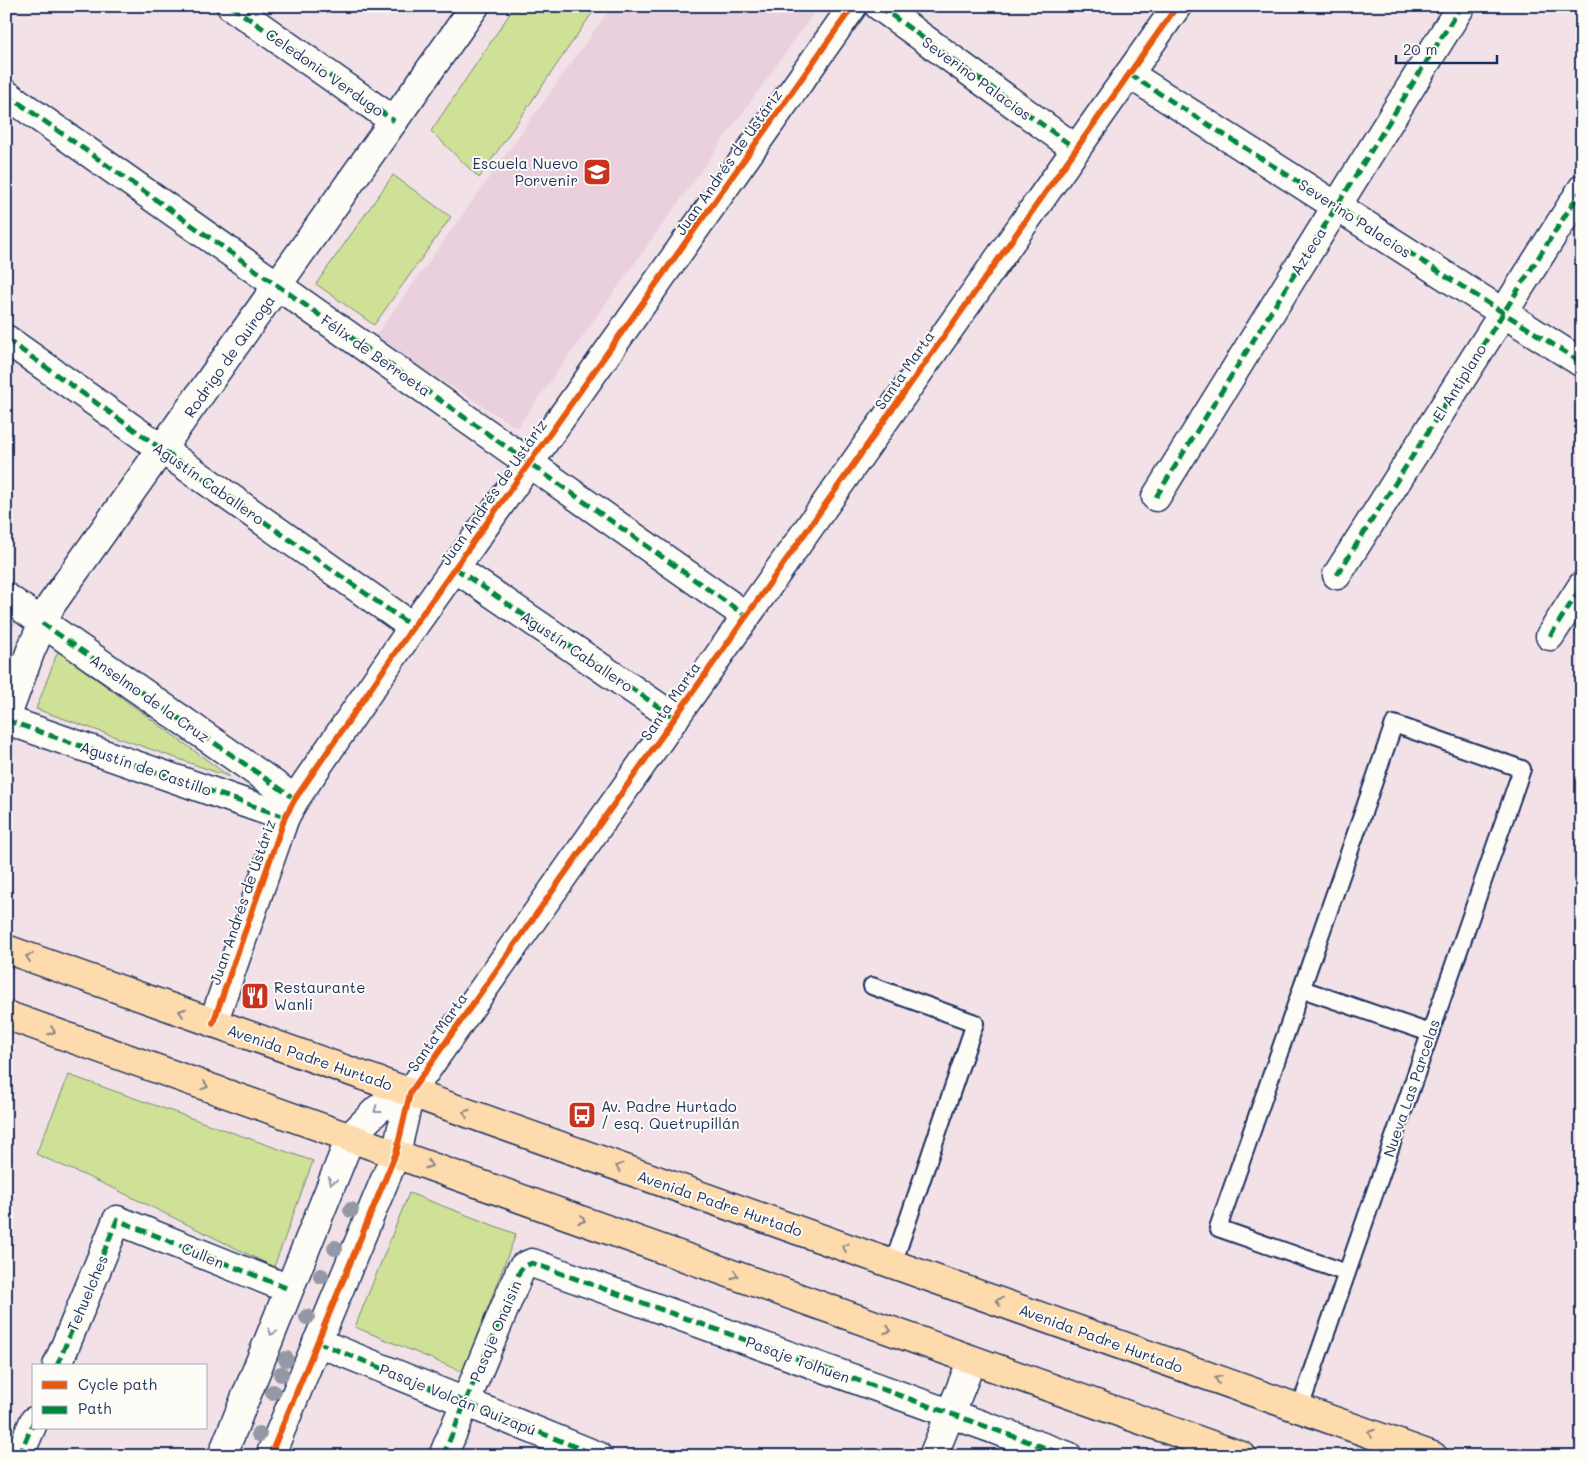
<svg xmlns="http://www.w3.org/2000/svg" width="1588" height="1462" font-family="Mali,sans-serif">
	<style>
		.built { fill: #ead0dd }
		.green { fill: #cfe196; stroke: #75887a }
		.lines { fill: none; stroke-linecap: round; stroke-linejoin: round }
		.service-casing { stroke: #1b2f5e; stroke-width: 20 }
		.minor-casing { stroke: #1b2f5e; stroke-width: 31 }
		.tertiary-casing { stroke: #1b2f5e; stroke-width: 31 }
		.primary-casing { stroke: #1b2f5e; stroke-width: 31 }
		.service { stroke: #fdfcf7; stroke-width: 16 }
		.minor { stroke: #fdfcf7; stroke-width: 28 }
		.tertiary { stroke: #fdfcf7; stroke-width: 28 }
		.primary { stroke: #fedbac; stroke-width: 28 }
		.quiet { stroke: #00873e; stroke-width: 5; stroke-dasharray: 10 5; stroke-linecap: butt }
		.cycleway-casing { stroke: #fdfcf7; stroke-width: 9 }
		.cycleway { stroke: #e8590c; stroke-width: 6 }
		.tree { fill: #9498a4 }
		.oneway { stroke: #8c8585 }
		.oneway2 { stroke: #8c96aa }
		.labels { text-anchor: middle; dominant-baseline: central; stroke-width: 4; stroke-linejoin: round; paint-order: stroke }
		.street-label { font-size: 15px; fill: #1b2f5e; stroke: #fdfcf7 }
		.poi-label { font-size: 15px; fill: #1b2f5e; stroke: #fdfcf7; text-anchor: start }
	</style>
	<rect width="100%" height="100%" fill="#f2e2e8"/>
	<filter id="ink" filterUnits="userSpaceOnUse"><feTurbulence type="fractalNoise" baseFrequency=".02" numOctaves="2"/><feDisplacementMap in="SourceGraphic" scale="10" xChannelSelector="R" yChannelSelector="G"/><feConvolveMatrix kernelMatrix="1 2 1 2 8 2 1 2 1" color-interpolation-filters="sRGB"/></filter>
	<g filter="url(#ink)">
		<polygon class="built" points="612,6 819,6 517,428 374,338"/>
		<g class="green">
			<polygon points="515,6 597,6 479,178 431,131"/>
			<polygon points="393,175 451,217 374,325 316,284"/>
			<polygon points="6,614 15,620 6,640"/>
			<polygon points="58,651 230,777 36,709"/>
			<polygon points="69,1075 313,1161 274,1267 113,1188 36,1154"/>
			<polygon points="409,1193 516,1234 463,1372 355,1327"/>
		</g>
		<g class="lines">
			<defs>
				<g id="service">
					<polyline points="872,986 975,1023 893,1264"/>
					<polyline points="1302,989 1430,1033"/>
					<polyline points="1300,1408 1310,1379 1522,769 1394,724 1218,1228 1347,1273"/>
				</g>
				<g id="minor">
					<polyline points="231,6 394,121"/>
					<polyline points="879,6 1076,149"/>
					<polyline points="1129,74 1582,363"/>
					<polyline points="6,94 746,616"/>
					<polyline points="6,339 413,627"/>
					<polyline points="1156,497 1461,6"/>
					<polyline points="455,568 675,718"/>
					<polyline points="1337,575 1582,189"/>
					<polyline points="6,597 295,799"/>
					<polyline points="1550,636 1582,586"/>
					<polyline points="6,718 31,650 51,605 475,6"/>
					<polyline points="6,720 285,817"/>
					<polyline points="213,1023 285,817 295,799 413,627 853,6"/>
					<polyline points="317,1342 598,1456"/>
					<polyline points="57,1366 117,1220 289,1289"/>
					<polyline points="19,1456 34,1421"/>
					<polyline points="443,1456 520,1271 523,1267 532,1263 1068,1456"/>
					<polyline points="933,1456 972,1360"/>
				</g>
				<g id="tertiary">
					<polyline points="222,1456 351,1136 378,1109 410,1093"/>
					<polyline points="270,1456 396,1153 410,1093 1177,6"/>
				</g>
				<g id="primary">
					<polyline points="6,949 1433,1456"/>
					<polyline points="6,1015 1242,1456"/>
				</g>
			</defs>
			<use href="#service" class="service-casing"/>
			<use href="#minor" class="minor-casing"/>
			<use href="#tertiary" class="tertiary-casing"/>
			<use href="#primary" class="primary-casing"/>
			<use href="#service" class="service"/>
			<use href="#minor" class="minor"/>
			<use href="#tertiary" class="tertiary"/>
			<use href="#primary" class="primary"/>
			<g class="quiet">
				<polyline points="231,6 394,121"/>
				<polyline points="879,6 1076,149"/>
				<polyline points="1129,74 1582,363"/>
				<polyline points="6,94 746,616"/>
				<polyline points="6,339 413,627"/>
				<polyline points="1156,497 1461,6"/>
				<polyline points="455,568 675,718"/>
				<polyline points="1337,575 1582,189"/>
				<polyline points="42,623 295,799"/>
				<polyline points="1550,636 1582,586"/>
				<polyline points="6,720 285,817"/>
				<polyline points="317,1342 598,1456"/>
				<polyline points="57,1366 117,1220 289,1289"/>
				<polyline points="19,1456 34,1421"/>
				<polyline points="443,1456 520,1271 523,1267 532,1263 1068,1456"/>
			</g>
			<defs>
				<g id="cycleway">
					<polyline points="213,1023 285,817 295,799 413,627 853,6"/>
					<polyline points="270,1456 396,1153 410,1093 1177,6"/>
				</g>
			</defs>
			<use href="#cycleway" class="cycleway-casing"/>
			<use href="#cycleway" class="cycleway"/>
		</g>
		<g class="tree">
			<circle cx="351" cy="1210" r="8"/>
			<circle cx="335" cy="1248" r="8"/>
			<circle cx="321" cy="1276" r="8"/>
			<circle cx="307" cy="1317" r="8"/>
			<circle cx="286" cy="1359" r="8"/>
			<circle cx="281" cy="1374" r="8"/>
			<circle cx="273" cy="1392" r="8"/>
			<circle cx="259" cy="1434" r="8"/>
		</g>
		<defs><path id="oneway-chevron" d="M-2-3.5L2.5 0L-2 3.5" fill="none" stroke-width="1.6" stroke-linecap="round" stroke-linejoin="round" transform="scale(1.25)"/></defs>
		<g class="oneway">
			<use href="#oneway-chevron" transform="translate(29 957) rotate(-160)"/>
			<use href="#oneway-chevron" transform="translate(182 1012) rotate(-160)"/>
			<use href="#oneway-chevron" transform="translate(52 1031) rotate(20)"/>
			<use href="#oneway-chevron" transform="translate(205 1086) rotate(19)"/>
			<use href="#oneway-chevron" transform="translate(466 1113) rotate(-160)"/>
			<use href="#oneway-chevron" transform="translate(429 1165) rotate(20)"/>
			<use href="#oneway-chevron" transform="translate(619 1167) rotate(-161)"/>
			<use href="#oneway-chevron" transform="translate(582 1220) rotate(20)"/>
			<use href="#oneway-chevron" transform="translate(845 1247) rotate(-161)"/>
			<use href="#oneway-chevron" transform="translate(735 1275) rotate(20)"/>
			<use href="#oneway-chevron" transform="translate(999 1301) rotate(-160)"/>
			<use href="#oneway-chevron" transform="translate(888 1330) rotate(20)"/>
			<use href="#oneway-chevron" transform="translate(1218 1379) rotate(-160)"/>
			<use href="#oneway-chevron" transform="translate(1371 1433) rotate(-160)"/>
		</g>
		<g class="oneway2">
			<use href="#oneway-chevron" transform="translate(377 1110) rotate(143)"/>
			<use href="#oneway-chevron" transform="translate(332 1181) rotate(112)"/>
			<use href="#oneway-chevron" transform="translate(272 1332) rotate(112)"/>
		</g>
	</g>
	<defs>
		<symbol id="school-square" viewBox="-11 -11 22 22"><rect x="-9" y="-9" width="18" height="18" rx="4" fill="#c8321e" stroke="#fdfcf7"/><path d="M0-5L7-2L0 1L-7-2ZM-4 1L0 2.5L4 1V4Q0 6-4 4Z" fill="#fff"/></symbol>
		<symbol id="restaurant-square" viewBox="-11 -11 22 22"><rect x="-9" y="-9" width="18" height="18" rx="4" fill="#c8321e" stroke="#fdfcf7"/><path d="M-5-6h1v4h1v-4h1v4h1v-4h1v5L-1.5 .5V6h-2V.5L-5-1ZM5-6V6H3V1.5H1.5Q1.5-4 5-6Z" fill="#fff"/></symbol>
		<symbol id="bus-square" viewBox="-11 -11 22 22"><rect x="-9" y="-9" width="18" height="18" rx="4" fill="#c8321e" stroke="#fdfcf7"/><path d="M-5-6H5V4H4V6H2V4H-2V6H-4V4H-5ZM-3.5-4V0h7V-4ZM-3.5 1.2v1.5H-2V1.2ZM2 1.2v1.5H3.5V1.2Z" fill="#fff"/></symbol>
	</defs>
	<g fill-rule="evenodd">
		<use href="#school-square" x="581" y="156" width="32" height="32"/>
		<use href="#restaurant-square" x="239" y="980" width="32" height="32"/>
		<use href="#bus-square" x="566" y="1099" width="32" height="32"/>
	</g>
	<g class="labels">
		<g class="street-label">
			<text transform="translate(325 72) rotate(35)">Celedonio Verdugo</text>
			<text transform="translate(977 78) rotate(36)">Severino Palacios</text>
			<text transform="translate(728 162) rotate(-55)">Juan Andrés de Ustáriz</text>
			<text transform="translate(1355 218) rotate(33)">Severino Palacios</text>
			<text transform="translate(1308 251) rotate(-58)">Azteca</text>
			<text transform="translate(376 355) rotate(35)">Félix de Berroeta</text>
			<text transform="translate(229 356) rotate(-55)">Rodrigo de Quiroga</text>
			<text transform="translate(904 370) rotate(-55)">Santa Marta</text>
			<text transform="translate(1459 382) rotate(-58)">El Antiplano</text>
			<text transform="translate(209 483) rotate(35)">Agustín Caballero</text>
			<text transform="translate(493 492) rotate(-55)">Juan Andrés de Ustáriz</text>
			<text transform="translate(577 651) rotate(34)">Agustín Caballero</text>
			<text transform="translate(150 698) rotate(35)">Anselmo de la Cruz</text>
			<text transform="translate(670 701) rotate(-55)">Santa Marta</text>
			<text transform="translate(146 768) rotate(19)">Agustín de Castillo</text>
			<text transform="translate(242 902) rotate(-71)">Juan Andrés de Ustáriz</text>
			<text transform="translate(437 1032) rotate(-55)">Santa Marta</text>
			<text transform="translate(310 1057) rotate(19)">Avenida Padre Hurtado</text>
			<text transform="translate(1411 1088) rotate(-71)">Nueva Las Parcelas</text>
			<text transform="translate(720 1203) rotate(19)">Avenida Padre Hurtado</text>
			<text transform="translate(203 1255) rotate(22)">Cullen</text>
			<text transform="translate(87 1293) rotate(-67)">Tehuelches</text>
			<text transform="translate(495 1331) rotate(-67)">Pasaje Onaisin</text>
			<text transform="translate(1101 1338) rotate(20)">Avenida Padre Hurtado</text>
			<text transform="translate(798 1359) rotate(20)">Pasaje Tolhuen</text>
			<text transform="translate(458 1399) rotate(22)">Pasaje Volcán Quizapú</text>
		</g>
		<g class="poi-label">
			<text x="578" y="163" text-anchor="end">Escuela Nuevo<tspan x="578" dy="17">Porvenir</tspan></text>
			<text x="274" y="987">Restaurante<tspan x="274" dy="17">Wanli</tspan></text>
			<text x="601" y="1106">Av. Padre Hurtado<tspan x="601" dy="17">/ esq. Quetrupillán</tspan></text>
		</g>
	</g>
	<rect width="1588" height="1462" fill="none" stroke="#fdfcf7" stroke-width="25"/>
	<rect x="12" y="12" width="1563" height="1437" fill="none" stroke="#1b2f5e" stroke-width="2" filter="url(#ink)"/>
	<rect x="32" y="1364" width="175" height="65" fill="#fdfcf7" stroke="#a3aaba"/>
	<rect x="42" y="1381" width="25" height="8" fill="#e8590c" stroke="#a3aaba"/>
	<text x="78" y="1390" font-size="15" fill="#1b2f5e">Cycle path</text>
	<rect x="42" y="1406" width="25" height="8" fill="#00873e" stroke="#a3aaba"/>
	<text x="78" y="1414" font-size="15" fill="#1b2f5e">Path</text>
	<path d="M1396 55v8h101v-8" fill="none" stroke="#1b2f5e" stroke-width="2.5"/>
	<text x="1403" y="55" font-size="15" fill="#1b2f5e" stroke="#fdfcf7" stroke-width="4" paint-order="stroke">20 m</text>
</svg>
